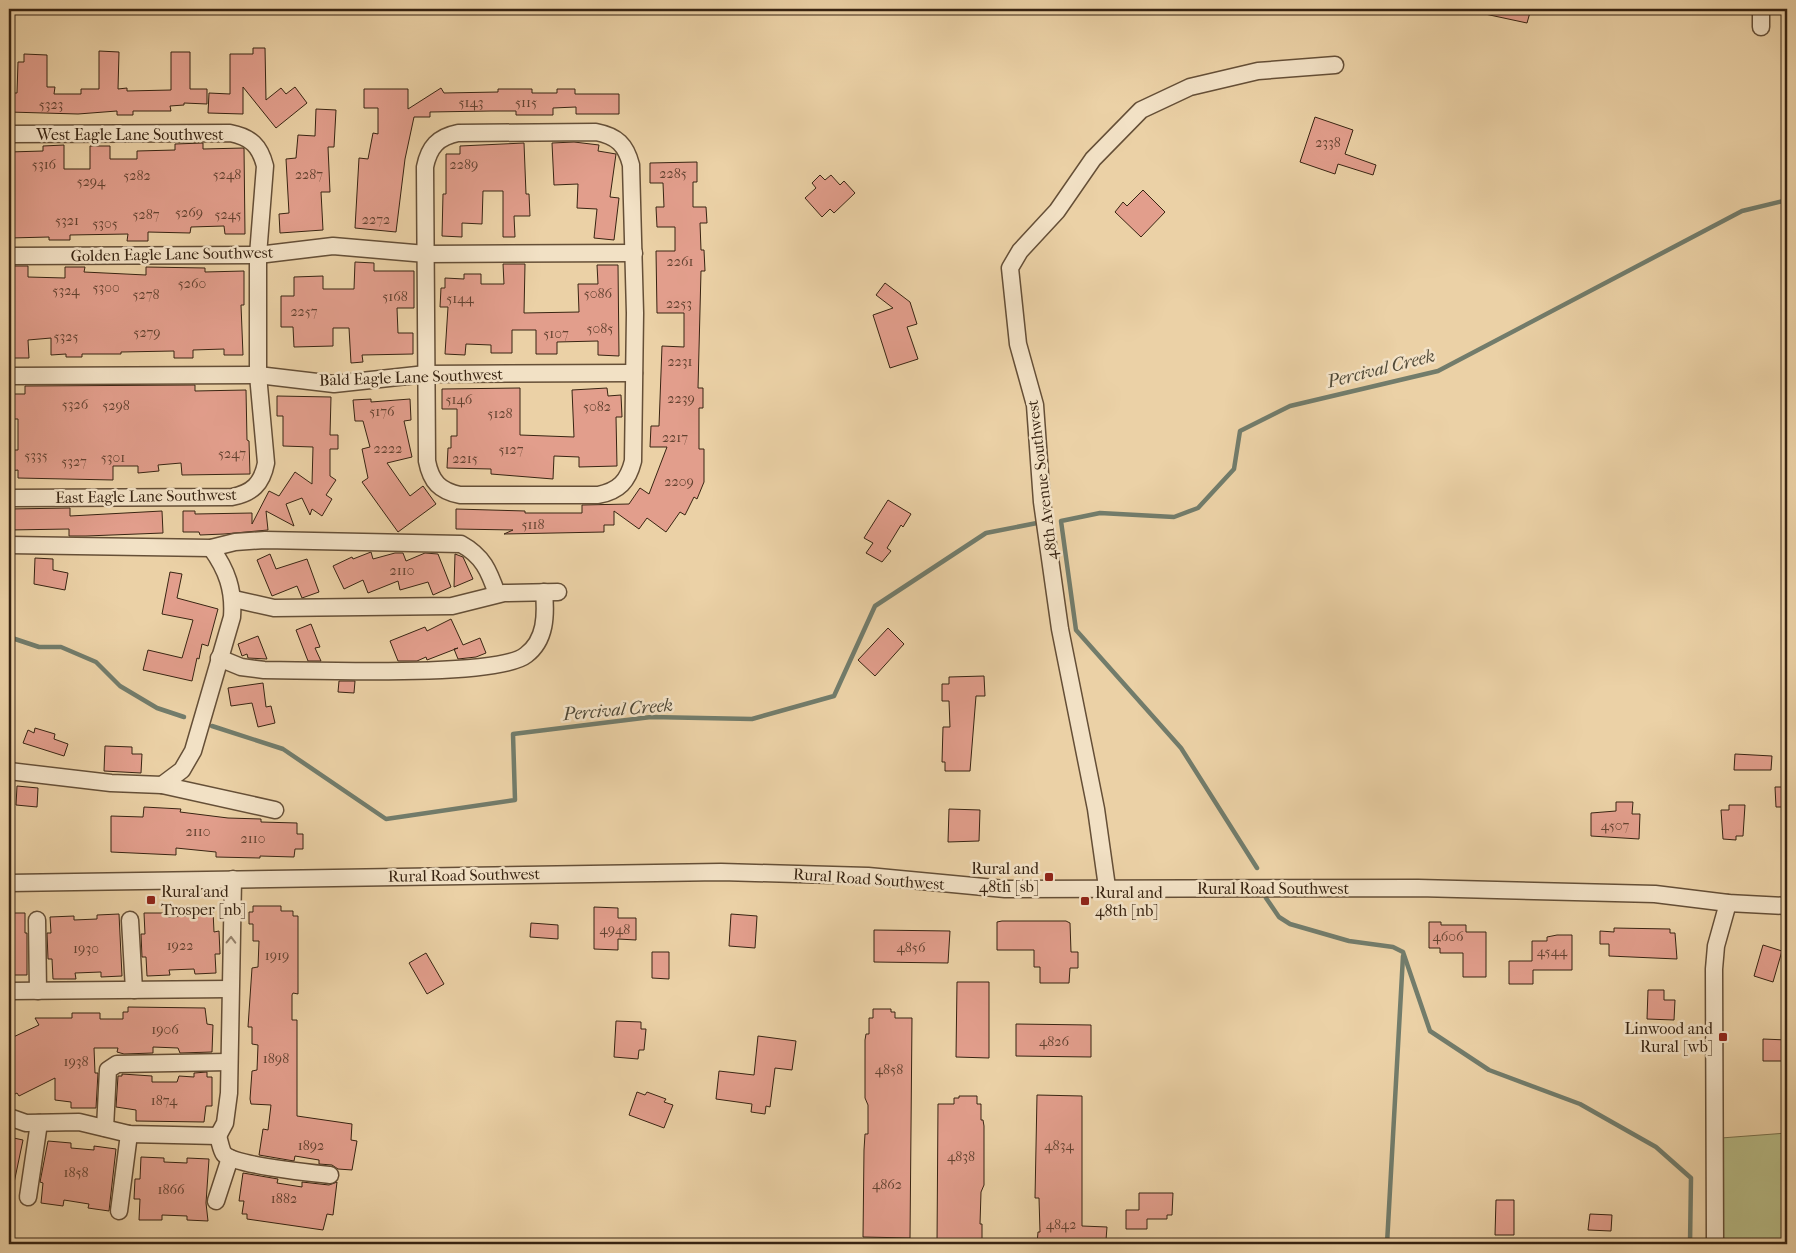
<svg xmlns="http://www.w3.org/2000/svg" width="1796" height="1253" font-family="'IM FELL French Canon',serif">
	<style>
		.green { fill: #b7bc87; stroke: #78704c }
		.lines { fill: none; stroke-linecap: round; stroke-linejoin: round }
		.stream { stroke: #727c6b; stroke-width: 4.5 }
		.building { fill: #e29e8c; stroke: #382412 }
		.minor-casing { stroke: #654f37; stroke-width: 19 }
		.minor { stroke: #f2e1c5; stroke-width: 16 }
		.oneway { stroke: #95826c }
		.poi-dot { fill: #8f2418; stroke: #f2e1c5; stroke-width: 2 }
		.labels { text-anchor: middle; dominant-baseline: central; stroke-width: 5; stroke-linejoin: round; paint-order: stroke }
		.number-label { font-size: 14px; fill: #624230 }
		.street-label { font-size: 16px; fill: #382412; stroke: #f2e1c5 }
		.poi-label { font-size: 16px; fill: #382412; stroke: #f2e1c5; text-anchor: end }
		.water-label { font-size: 18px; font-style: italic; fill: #504937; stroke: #f2e1c5 }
	</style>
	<rect width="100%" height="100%" fill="#ebd1a6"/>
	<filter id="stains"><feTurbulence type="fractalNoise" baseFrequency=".004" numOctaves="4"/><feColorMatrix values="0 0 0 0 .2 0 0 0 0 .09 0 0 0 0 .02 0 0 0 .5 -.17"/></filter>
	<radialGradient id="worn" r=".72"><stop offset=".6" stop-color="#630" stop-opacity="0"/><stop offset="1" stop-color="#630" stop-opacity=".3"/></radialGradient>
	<polygon class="green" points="1787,1133 1787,1244 1720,1244 1721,1138"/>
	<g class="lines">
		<g class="stream">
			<polyline points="9,637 39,647 61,647 96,662 120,686 157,708 184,717"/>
			<polyline points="212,726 283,749 386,819 515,800 513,734 651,717 752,719 834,696 875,606 986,533 1037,523"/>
			<polyline points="1257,868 1181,748 1076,630 1061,521 1100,513 1174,517 1198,508 1234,469 1240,431 1290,406 1438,371 1742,211 1787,200"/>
			<polyline points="1266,898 1279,917 1290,924 1349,941 1393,947 1403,952 1430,1031 1489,1070 1580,1104 1656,1147 1691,1178 1690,1244"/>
			<polyline points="1387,1244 1403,956"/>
		</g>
	</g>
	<g class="building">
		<polygon points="1486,9 1531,9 1527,23 1485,14"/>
		<polygon points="253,48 265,48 266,100 281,88 286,94 295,87 307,103 276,128 243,87 243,114 208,113 209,93 230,94 230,54 253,54"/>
		<polygon points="99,51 119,52 118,89 127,88 127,91 171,90 171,52 190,52 190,89 207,89 207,104 184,103 184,105 170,106 171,111 133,111 133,115 117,115 117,111 78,114 9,112 9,93 17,93 18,62 24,62 24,54 47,55 47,87 55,87 54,94 81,94 81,89 99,89"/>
		<polygon points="441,88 444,93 498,92 498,89 532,89 532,93 557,93 557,89 575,89 575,94 619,94 619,114 576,114 576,107 553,108 553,115 516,115 516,111 491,111 430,112 430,117 414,117 405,159 396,232 355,228 359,158 368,159 373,133 378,134 378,108 364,108 364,89 408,89 408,109"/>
		<polygon points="316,109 336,110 334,147 328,147 330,192 321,192 323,230 280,233 279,214 289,213 286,159 296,158 298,135 315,136"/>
		<polygon points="1315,117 1353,130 1345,154 1376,165 1373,175 1338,164 1335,174 1300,162"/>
		<polygon points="574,142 599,145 598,151 616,154 610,197 619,198 614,240 594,238 597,209 577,208 578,184 554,185 552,143"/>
		<polygon points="203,143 203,149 244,148 245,234 225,234 224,226 191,227 190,233 148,232 148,241 127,241 128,234 70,235 70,240 49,240 49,237 9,238 9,152 43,151 43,146 64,145 64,169 90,169 90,146 110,146 110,159 137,159 137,151 175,150 175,144"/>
		<polygon points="524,143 526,194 529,194 530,216 514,216 515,237 503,237 503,191 483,191 482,224 462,223 462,237 442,236 443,194 446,194 446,154 460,154 460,146"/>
		<polygon points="697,162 697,182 693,182 693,207 706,207 707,223 700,223 701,250 704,250 705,271 701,271 698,388 703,388 703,408 699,408 699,449 704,449 704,482 697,499 694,497 685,515 680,512 666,532 647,518 639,529 614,511 614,525 604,525 604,532 504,534 513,530 456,529 456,509 525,511 525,513 582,513 582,505 629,504 640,488 649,494 667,447 650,447 651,426 659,426 662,346 684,347 684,313 657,313 656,251 675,251 675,227 657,227 656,207 664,207 663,183 650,183 650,163"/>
		<polygon points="820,175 825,180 831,175 840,185 844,181 855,193 834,213 830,209 822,217 805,198 816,188 812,183"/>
		<polygon points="1143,190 1165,212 1141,237 1115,212 1123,202 1127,206"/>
		<polygon points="355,262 374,263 374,271 414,271 414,308 397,308 398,333 413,333 413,354 362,355 363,362 351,363 349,328 333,328 333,346 294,347 293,327 281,327 281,296 294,296 294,277 323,276 323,289 354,289"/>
		<polygon points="503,264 525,264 524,313 579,312 578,284 598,284 597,265 618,265 619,356 598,355 598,341 557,342 557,354 536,354 536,330 512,330 512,353 491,353 491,345 466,344 465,355 445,354 448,307 440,307 441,288 445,288 445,278 464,279 464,274 481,274 481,284 504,284"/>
		<polygon points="9,266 28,266 28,277 65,278 65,267 85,267 84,272 146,275 146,267 205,268 205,272 244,271 244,305 241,305 243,355 224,355 224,349 193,350 193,358 174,358 174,351 121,352 121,354 82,354 82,357 66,357 66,354 51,355 51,338 28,340 29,358 9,358"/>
		<polygon points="885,283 910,302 917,324 907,327 918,359 890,368 873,315 893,308 876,295"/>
		<polygon points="195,385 195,391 246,390 247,440 249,441 250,474 182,475 181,463 158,465 159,471 138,473 138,466 113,466 113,480 18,478 18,470 9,471 9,450 18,450 18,419 14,419 14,409 9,409 9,394 25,394 25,386"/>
		<polygon points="520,388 520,435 574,437 572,390 607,388 608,396 621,395 622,417 616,417 617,466 579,467 579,457 554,456 553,479 491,474 491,469 447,468 448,448 451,448 451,436 457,436 457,409 442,409 442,389"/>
		<polygon points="277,396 331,397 330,435 338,435 338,449 330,449 330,476 336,480 326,495 332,499 322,516 312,509 310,515 302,498 286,504 294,526 266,511 268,530 224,534 200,535 199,532 183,532 183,511 195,511 195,514 252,513 252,524 269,491 279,496 295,472 312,484 313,447 283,446 283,416 277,416"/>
		<polygon points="371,399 371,402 410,399 411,420 404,421 412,457 387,463 410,496 423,486 436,504 398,532 362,482 368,478 362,449 370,447 363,421 355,421 353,400"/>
		<polygon points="888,500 911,514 903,527 901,525 887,548 891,551 882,562 866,553 873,543 864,538"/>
		<polygon points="70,508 70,516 162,511 163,533 86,536 69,536 69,529 9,530 9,509"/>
		<polygon points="371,552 373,559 395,553 403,553 406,561 425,553 438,554 451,587 433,595 428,582 400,590 398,581 368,593 363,580 344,589 333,566 352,557 353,559"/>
		<polygon points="270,554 276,569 307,559 319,592 302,598 297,586 272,596 257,560"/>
		<polygon points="455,554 463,557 473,579 454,587"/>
		<polygon points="35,558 53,559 53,570 68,573 65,590 34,584"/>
		<polygon points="170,572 182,574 177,598 218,609 208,646 202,644 199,659 197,658 192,681 143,670 148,650 182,658 193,620 162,614"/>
		<polygon points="451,619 463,645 480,638 486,653 476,657 458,659 454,649 458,648 427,660 426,657 417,661 398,661 390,641 425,627 427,631"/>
		<polygon points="311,624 320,647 315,648 321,661 308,661 296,630"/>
		<polygon points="888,628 904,644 875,676 858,660"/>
		<polygon points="258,636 267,659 248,658 247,654 242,656 238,644"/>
		<polygon points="984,676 985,696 976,696 970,771 945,771 945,762 942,762 943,727 950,727 949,701 942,701 942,684 949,684 949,677"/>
		<polygon points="339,681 355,681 354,693 338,692"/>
		<polygon points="263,683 266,707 271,706 275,723 258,727 252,703 231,706 228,688"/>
		<polygon points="35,728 55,734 54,739 68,744 64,756 23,743 28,730 34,733"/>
		<polygon points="105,746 132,747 132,754 142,754 141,773 104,771"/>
		<polygon points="1735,754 1772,756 1771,770 1734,770"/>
		<polygon points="17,786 38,788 37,807 16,805"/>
		<polygon points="1775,787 1787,787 1787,807 1776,807"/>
		<polygon points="1616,802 1633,802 1632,814 1640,814 1639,839 1591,836 1591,813 1616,811"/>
		<polygon points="1729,805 1745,805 1743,836 1736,836 1736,840 1723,839 1721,810 1729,810"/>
		<polygon points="144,807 181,809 180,812 228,818 261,819 261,822 297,823 297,834 303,834 303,849 295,849 294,857 260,856 260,858 216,857 216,852 176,848 176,855 111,852 111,816 143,817"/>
		<polygon points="949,809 980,810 979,841 948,842"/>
		<polygon points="253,906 281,906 281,911 293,911 293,916 298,916 298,994 293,993 292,995 292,1020 297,1020 297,1116 352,1124 351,1140 357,1141 352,1170 338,1169 332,1165 319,1164 319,1160 295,1156 294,1161 259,1155 263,1129 268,1130 271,1105 251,1104 250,1099 252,1071 257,1070 258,1045 252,1044 252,1027 248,1027 252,968 258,967 259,941 253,941 253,924 249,924 249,912 253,912"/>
		<polygon points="594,907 618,908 618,918 636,918 636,940 618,939 618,950 594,949"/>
		<polygon points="213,911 214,932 219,931 220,954 215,954 216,973 195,974 194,969 169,970 170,975 147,976 146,957 142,957 141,934 145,934 144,913 168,913 168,917 191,916 191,912"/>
		<polygon points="9,913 25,913 25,933 27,933 27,975 9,975"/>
		<polygon points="119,914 122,976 101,977 101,972 75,973 76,979 53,979 52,959 48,959 47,933 51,933 50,917 74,916 74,920 97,919 97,915"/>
		<polygon points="731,914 757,916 755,948 729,946"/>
		<polygon points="1002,921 1066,921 1070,923 1071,952 1078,952 1078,968 1070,968 1069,983 1040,983 1040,967 1034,967 1034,950 997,950 997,922"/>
		<polygon points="1429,922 1441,922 1441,925 1466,925 1466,932 1486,932 1486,977 1463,977 1463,953 1440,953 1440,948 1429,948"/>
		<polygon points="531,923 558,925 558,939 530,937"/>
		<polygon points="1614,928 1670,929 1670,933 1675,933 1677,959 1609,956 1609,944 1600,944 1600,931 1614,932"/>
		<polygon points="874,930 950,931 948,963 874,962"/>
		<polygon points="1557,935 1572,935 1572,970 1533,970 1533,984 1509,984 1509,961 1532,961 1532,941 1547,941 1547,937"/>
		<polygon points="1763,945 1782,951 1773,982 1754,976"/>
		<polygon points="652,952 669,952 669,979 652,978"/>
		<polygon points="426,953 444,984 427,994 409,963"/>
		<polygon points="957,982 989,982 989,1058 956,1057"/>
		<polygon points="1648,990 1664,990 1664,1000 1675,1000 1674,1020 1647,1019"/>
		<polygon points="128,1007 205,1008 207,1024 213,1025 212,1052 180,1053 178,1048 153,1047 153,1053 124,1054 117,1052 118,1048 94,1048 95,1073 98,1073 96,1108 71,1108 71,1102 55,1100 55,1078 19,1096 17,1093 13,1095 9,1087 9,1039 39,1025 35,1018 72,1018 72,1013 100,1013 100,1019 123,1019 123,1012 128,1012"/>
		<polygon points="873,1009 891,1009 891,1012 895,1012 895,1018 912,1018 910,1238 863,1237 864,1150 865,1134 868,1134 868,1105 865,1098 865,1040 866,1034 869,1034 869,1018 873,1018"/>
		<polygon points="616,1021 641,1022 641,1029 646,1029 644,1050 639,1050 638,1059 614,1057"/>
		<polygon points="1016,1024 1091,1025 1091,1057 1016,1056"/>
		<polygon points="758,1036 796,1041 792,1070 775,1068 770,1107 766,1106 765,1114 751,1112 752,1104 716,1099 719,1071 754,1075"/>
		<polygon points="1763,1039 1787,1040 1787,1061 1763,1061"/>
		<polygon points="207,1072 207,1077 212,1077 212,1106 206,1106 204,1122 136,1121 136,1110 116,1107 118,1076 122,1076 122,1074 152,1076 152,1082 177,1082 179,1076 194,1077 194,1073"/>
		<polygon points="637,1092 645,1095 647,1092 666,1099 664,1102 673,1105 664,1128 629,1115"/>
		<polygon points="1037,1095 1082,1096 1082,1226 1107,1227 1106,1240 1082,1239 1082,1244 1037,1244 1038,1232 1040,1232 1039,1198 1035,1198"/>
		<polygon points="959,1096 977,1096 977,1104 981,1104 981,1120 983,1120 984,1126 984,1185 981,1192 980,1224 982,1224 982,1244 937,1244 938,1104 954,1104 954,1098 959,1098"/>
		<polygon points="9,1137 23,1140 14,1183 9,1182"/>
		<polygon points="48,1141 71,1143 71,1148 94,1150 94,1146 116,1149 109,1211 88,1208 89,1204 64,1200 63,1206 41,1203 43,1183 40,1182"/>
		<polygon points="141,1157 164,1158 164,1162 187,1163 187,1158 209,1159 206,1203 208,1221 187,1220 187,1216 162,1215 162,1220 139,1220 140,1199 134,1199 135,1179 140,1179"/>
		<polygon points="243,1173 278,1179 277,1183 302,1187 302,1182 329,1185 337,1182 333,1215 327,1214 323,1230 247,1219 247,1214 242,1214 244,1201 239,1201"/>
		<polygon points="1139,1193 1173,1193 1172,1215 1167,1215 1167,1219 1147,1219 1147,1229 1126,1229 1126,1210 1139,1210"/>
		<polygon points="1496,1200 1514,1200 1514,1235 1495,1235"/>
		<polygon points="1590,1214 1612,1215 1611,1231 1588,1230"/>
	</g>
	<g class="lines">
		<defs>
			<g id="minor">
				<polyline points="1761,27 1761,9"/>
				<path d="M 596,132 C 617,136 626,145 631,165 L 635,313 L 633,461 C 628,481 619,491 598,495 L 460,495 C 440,491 431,482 427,461 L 425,167 C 429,147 438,137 458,133 Z"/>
				<path d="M 9,134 L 230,133 C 251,137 260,146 265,166 L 258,255 L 258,375 L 266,463 C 262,484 252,493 232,497 L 9,498"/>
				<polyline points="9,256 258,255 333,246 426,254 634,253"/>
				<polyline points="9,376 258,375 334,384 426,374 634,373"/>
				<path d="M 9,545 L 211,548 L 235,542 L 265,540 L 461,544 C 483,556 489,571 497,594"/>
				<polyline points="234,599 274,608 452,606 504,593 558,592"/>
				<path d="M 219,658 L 241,667 L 264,670 C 310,670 498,678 526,655 C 546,640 546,615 544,592"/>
				<polyline points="9,771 111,783 162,785 275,810"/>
				<path d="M 162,785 L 182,770 L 193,751 L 232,617 C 234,590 227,570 211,548"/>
				<polyline points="9,883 721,872 868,876 1005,889 1418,888 1655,894 1728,903 1787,906"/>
				<polyline points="1107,887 1096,809 1060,629 1042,502 1035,405 1018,344 1010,268 1020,251 1057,211 1093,159 1141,110 1190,87 1258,71 1335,65"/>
				<polyline points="37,920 38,991"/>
				<polyline points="130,920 134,990"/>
				<polyline points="9,991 230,989"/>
				<polyline points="9,1117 26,1123 79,1122 129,1134 218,1136 225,1123 229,1093 233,879"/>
				<polyline points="105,1128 108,1070 117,1064 229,1062"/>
				<path d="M 218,1136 C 220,1142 221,1150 224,1154 C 234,1165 312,1173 330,1175"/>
				<polyline points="28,1197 39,1123"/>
				<polyline points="216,1201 230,1158"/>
				<polyline points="119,1211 129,1134"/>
				<polyline points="1715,1244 1714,969 1716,946 1728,903"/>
			</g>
		</defs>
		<use href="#minor" class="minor-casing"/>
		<use href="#minor" class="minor"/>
	</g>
	<defs><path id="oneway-chevron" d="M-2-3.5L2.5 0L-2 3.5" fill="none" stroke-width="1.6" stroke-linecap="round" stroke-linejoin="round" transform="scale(1.25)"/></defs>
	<use class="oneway" href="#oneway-chevron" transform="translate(231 940) rotate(-89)"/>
	<g class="poi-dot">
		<rect x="1044" y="872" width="10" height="10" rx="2.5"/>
		<rect x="146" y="895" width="10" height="10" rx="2.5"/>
		<rect x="1080" y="896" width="10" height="10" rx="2.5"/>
		<rect x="1718" y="1032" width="10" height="10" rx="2.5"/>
	</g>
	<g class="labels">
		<g class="number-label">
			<text x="471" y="102">5143</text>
			<text x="526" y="102">5115</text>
			<text x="51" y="104">5323</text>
			<text x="1328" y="142">2338</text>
			<text x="44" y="164">5316</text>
			<text x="464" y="164">2289</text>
			<text x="673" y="173">2285</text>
			<text x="227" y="174">5248</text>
			<text x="309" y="174">2287</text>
			<text x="137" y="175">5282</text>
			<text x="91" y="181">5294</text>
			<text x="189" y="212">5269</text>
			<text x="146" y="214">5287</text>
			<text x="228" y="214">5245</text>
			<text x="376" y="219">2272</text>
			<text x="67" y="220">5321</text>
			<text x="105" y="223">5305</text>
			<text x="680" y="261">2261</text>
			<text x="192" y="283">5260</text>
			<text x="106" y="287">5300</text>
			<text x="66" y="290">5324</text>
			<text x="598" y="293">5086</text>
			<text x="146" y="294">5278</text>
			<text x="395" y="296">5168</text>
			<text x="460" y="298">5144</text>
			<text x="679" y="303">2253</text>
			<text x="304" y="311">2257</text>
			<text x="600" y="328">5085</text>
			<text x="147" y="332">5279</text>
			<text x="556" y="333">5107</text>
			<text x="66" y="336">5325</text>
			<text x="680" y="361">2231</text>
			<text x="681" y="398">2239</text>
			<text x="459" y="399">5146</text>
			<text x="75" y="404">5326</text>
			<text x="116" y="405">5298</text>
			<text x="597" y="406">5082</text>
			<text x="382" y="411">5176</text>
			<text x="500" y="413">5128</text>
			<text x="675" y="437">2217</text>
			<text x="388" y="448">2222</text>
			<text x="511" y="449">5127</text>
			<text x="232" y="453">5247</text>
			<text x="36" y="455">5335</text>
			<text x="113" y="457">5301</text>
			<text x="465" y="458">2215</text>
			<text x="74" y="461">5327</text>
			<text x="679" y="481">2209</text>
			<text x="533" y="524">5118</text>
			<text x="402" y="570">2110</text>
			<text x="1615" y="825">4507</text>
			<text x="198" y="831">2110</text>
			<text x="253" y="838">2110</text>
			<text x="615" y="929">4948</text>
			<text x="1448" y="936">4606</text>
			<text x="180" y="945">1922</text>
			<text x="911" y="947">4856</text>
			<text x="86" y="948">1930</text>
			<text x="1552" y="951">4544</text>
			<text x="277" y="955">1919</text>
			<text x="165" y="1029">1906</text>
			<text x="1054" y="1041">4826</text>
			<text x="276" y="1058">1898</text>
			<text x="76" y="1061">1938</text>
			<text x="889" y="1069">4858</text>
			<text x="164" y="1100">1874</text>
			<text x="311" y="1145">1892</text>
			<text x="1059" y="1145">4834</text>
			<text x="961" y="1156">4838</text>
			<text x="76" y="1172">1858</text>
			<text x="887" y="1184">4862</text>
			<text x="171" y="1189">1866</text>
			<text x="284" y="1198">1882</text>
			<text x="1061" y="1224">4842</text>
		</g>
		<g class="street-label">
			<text x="130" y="134">West Eagle Lane Southwest</text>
			<text transform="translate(172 254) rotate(-1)">Golden Eagle Lane Southwest</text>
			<text transform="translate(411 377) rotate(-2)">Bald Eagle Lane Southwest</text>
			<text transform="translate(1042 480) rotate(-97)">48th Avenue Southwest</text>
			<text transform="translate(146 496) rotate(-1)">East Eagle Lane Southwest</text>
			<text transform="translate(464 875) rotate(-1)">Rural Road Southwest</text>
			<text transform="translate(869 879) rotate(4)">Rural Road Southwest</text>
			<text x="1273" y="888">Rural Road Southwest</text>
		</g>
		<g class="poi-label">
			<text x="1039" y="868">Rural and<tspan x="1039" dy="18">48th [sb]</tspan></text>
			<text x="161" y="891" text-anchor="start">Rural and<tspan x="161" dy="18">Trosper [nb]</tspan></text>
			<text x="1095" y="892" text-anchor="start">Rural and<tspan x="1095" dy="18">48th [nb]</tspan></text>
			<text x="1713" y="1028">Linwood and<tspan x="1713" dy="18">Rural [wb]</tspan></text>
		</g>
		<g class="water-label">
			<text transform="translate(1381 369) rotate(-14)">Percival Creek</text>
			<text transform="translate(618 710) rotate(-5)">Percival Creek</text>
		</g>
	</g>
	<rect width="1796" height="1253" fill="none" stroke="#ebd1a6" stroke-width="30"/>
	<rect x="10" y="10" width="1776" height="1233" fill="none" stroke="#382412" stroke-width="2.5"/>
	<rect x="15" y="15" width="1766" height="1223" fill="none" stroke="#382412"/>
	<rect width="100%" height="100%" filter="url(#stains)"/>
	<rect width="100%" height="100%" fill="url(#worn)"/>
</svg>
